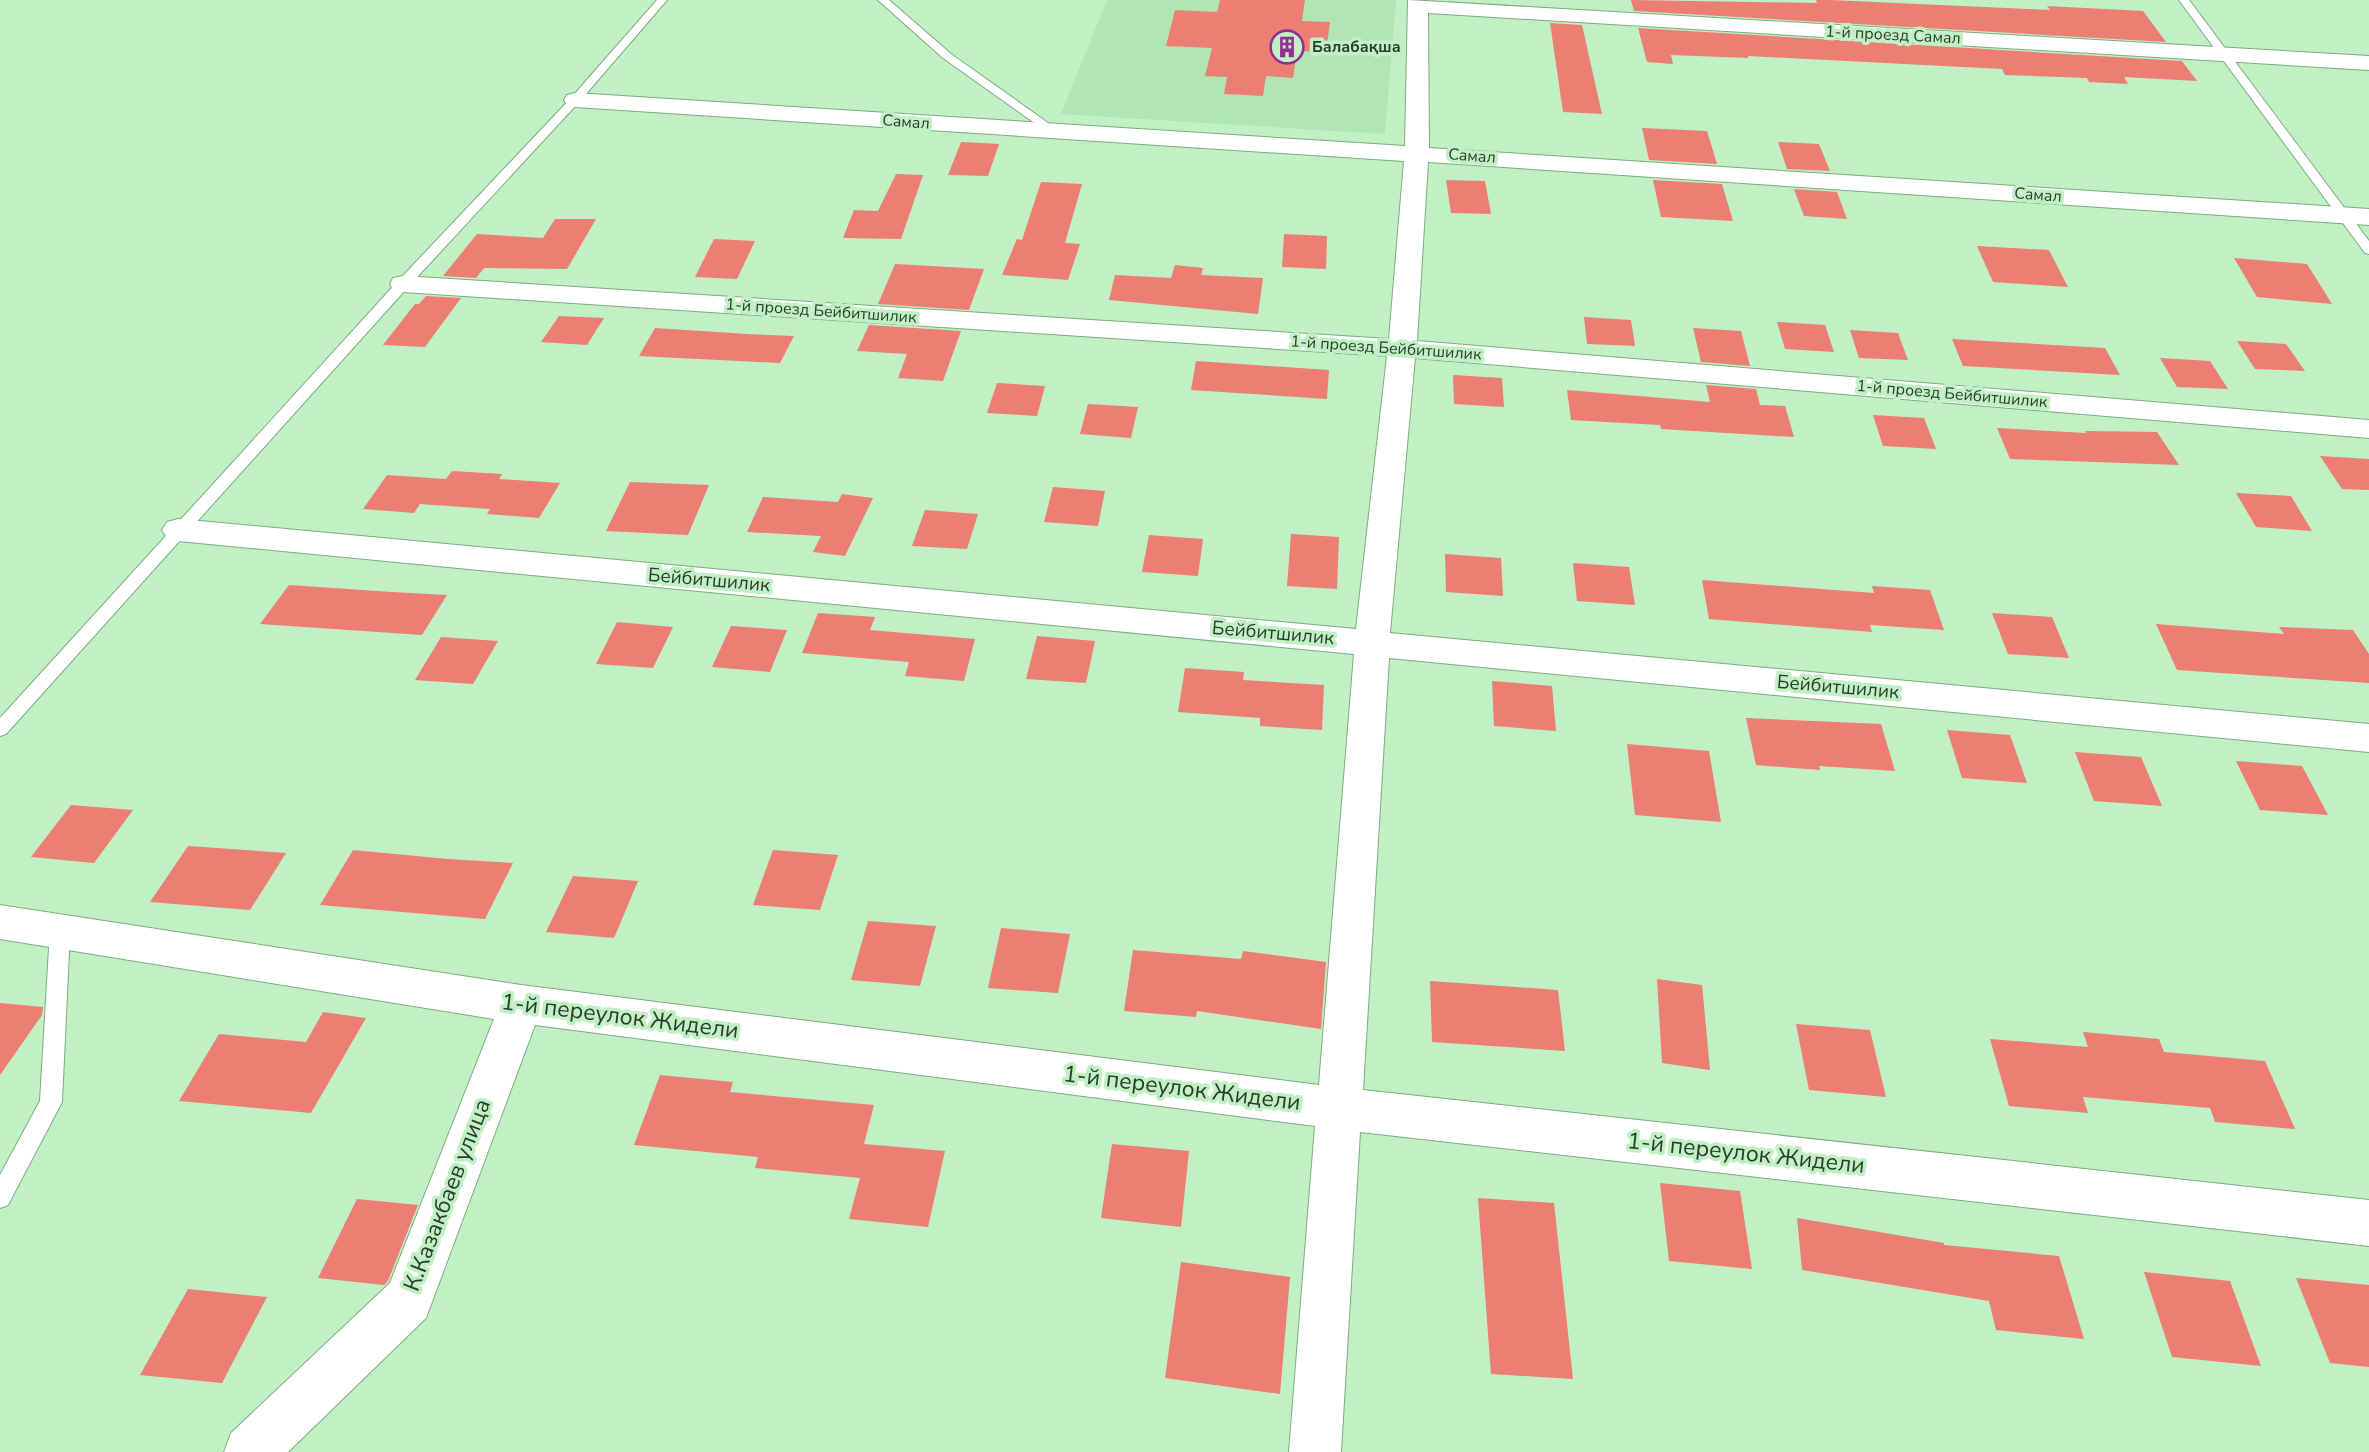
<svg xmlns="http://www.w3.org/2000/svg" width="2369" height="1452" font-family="'Nunito Sans',sans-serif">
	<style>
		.built { fill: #b0e6b3 }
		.building { fill: #ec7e74 }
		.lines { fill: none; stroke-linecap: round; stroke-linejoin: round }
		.lane-casing { stroke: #7eab81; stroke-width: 2 }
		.street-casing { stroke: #7eab81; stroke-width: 2 }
		.lane { fill: #fff; fill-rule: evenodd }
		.street { fill: #fff; fill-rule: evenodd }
		.labels { text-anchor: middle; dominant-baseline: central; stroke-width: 7; stroke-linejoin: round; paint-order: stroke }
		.far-street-label { font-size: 16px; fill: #2a3d2b; stroke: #c0f0c3 }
		.far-poi-label { font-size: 16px; font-weight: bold; fill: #2a3d2b; stroke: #c0f0c3; text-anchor: start }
		.street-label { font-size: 19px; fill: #2a3d2b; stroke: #c0f0c3 }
		.near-street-label { font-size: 23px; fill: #2a3d2b; stroke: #c0f0c3 }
	</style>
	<rect width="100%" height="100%" fill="#c0f0c3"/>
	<polygon class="built" points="1107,0 1396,0 1385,134 1061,114"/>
	<g class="building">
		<polygon points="1220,0 1305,0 1302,21 1330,22 1326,52 1297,51 1293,78 1266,76 1263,96 1224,94 1227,77 1205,76 1212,48 1166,46 1175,10 1217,12"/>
		<polygon points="1631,0 1817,3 1816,0 1830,0 2050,10 2047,6 2143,11 2166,42 1634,11"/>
		<polygon points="1550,23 1582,25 1602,114 1563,112"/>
		<polygon points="1638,28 2182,61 2197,81 2124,77 2128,84 2089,82 2087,78 2005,75 2002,69 1748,56 1748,58 1671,55 1673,64 1647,62"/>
		<polygon points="1642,128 1707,131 1717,164 1649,160"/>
		<polygon points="961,142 999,144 988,176 948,175"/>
		<polygon points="1778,142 1819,144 1830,171 1787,169"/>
		<polygon points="896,174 923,175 901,239 843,238 854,210 878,211"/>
		<polygon points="1446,180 1485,181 1491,214 1451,213"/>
		<polygon points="1653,180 1722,184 1733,221 1661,217"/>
		<polygon points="1041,182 1082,184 1065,243 1080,244 1068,280 1002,275 1017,239 1022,240"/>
		<polygon points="1794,189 1837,192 1847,219 1804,216"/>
		<polygon points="555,219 596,219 567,269 484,268 476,278 443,276 477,234 543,238"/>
		<polygon points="1284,234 1327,236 1326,269 1282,267"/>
		<polygon points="714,239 755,241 737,279 695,277"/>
		<polygon points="1977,246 2049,250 2068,287 1993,282"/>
		<polygon points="2234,258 2307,264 2332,304 2257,297"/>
		<polygon points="895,264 984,269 969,310 878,304"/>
		<polygon points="1175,265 1203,268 1201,275 1263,278 1258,314 1109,300 1115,275 1171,278"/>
		<polygon points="426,296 461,298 425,347 383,345 415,304 419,304"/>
		<polygon points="559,316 604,318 587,345 541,342"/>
		<polygon points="1584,317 1631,320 1635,346 1587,344"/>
		<polygon points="1777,322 1825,325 1834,352 1785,349"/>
		<polygon points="869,325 961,331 943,381 898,378 907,354 857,351"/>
		<polygon points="655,328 747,334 794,336 780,363 639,356"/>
		<polygon points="1693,328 1741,331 1750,366 1701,362"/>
		<polygon points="1850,330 1898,333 1908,360 1859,358"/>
		<polygon points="1952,339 2105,348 2120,375 1963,366"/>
		<polygon points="2237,341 2286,344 2305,371 2255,369"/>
		<polygon points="2160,358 2210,361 2228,389 2177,387"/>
		<polygon points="1196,361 1329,370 1327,399 1191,390"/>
		<polygon points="1453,375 1502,378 1504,407 1454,404"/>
		<polygon points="997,383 1045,386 1037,416 987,413"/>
		<polygon points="1706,385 1756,389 1760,405 1785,406 1794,437 1661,429 1660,425 1571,420 1567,390 1710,402"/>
		<polygon points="1088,404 1138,407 1131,438 1080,434"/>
		<polygon points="1873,415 1924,418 1936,449 1883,446"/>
		<polygon points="1997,428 2086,433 2085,431 2157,432 2179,465 2010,459"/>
		<polygon points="2320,456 2369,459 2369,490 2342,489"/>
		<polygon points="452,471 502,474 499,479 560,483 539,518 487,514 490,509 420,504 414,513 363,509 387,475 446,479"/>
		<polygon points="630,482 709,485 688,535 606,531"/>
		<polygon points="1053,487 1105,491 1098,526 1044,522"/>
		<polygon points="2236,493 2291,496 2312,531 2256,527"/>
		<polygon points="842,494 873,498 845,556 813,552 821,536 747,532 763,497 838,502"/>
		<polygon points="925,510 978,514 967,549 912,546"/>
		<polygon points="1291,534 1339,537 1337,589 1287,586"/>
		<polygon points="1149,535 1203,539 1198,576 1142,572"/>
		<polygon points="1445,554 1501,558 1503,596 1446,592"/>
		<polygon points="1573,563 1629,567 1635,605 1577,601"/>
		<polygon points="1702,580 1874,593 1872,586 1930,590 1944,630 1870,625 1872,632 1709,619"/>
		<polygon points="289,585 392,592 447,595 422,635 260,624"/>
		<polygon points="818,613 875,617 870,630 975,639 964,681 905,676 909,662 802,653"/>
		<polygon points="1992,613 2052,617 2069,658 2008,654"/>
		<polygon points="617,622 673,627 653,668 596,664"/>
		<polygon points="2156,624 2284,634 2279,627 2353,630 2369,654 2369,683 2177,670"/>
		<polygon points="731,626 787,630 770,672 712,667"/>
		<polygon points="1037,636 1095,641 1086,683 1026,679"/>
		<polygon points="441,637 498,641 473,684 415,680"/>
		<polygon points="1185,668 1244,672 1243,680 1324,685 1322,730 1260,726 1260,718 1178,712"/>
		<polygon points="1492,681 1552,686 1556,731 1494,726"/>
		<polygon points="1746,718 1881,724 1895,771 1819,766 1820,770 1756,765"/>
		<polygon points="1947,730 2010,735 2027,783 1962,778"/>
		<polygon points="1627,744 1709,751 1721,822 1635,815"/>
		<polygon points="2075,752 2141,757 2162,806 2094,801"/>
		<polygon points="2236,761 2302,766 2328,815 2260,810"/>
		<polygon points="71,805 133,810 94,863 31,857"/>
		<polygon points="188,846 286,853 250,910 150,902"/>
		<polygon points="353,850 448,859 513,863 485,919 320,905"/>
		<polygon points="773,850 838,855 820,910 753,905"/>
		<polygon points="573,876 638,881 614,938 546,932"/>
		<polygon points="868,921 936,926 920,986 851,980"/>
		<polygon points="1001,928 1070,934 1058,993 988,988"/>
		<polygon points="1133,950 1241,959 1243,951 1326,962 1321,1029 1197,1011 1196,1017 1124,1011"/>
		<polygon points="1657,979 1702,985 1710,1070 1662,1063"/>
		<polygon points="1430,981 1558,990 1565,1051 1432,1042"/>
		<polygon points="0,1003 43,1007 42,1015 0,1075"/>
		<polygon points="323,1012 366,1018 311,1113 179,1101 219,1034 306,1042"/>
		<polygon points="1796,1024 1870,1030 1886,1097 1809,1090"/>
		<polygon points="2083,1032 2159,1039 2164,1052 2265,1061 2295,1129 2215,1122 2210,1108 2083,1097 2088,1113 2009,1106 1990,1039 2088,1047"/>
		<polygon points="660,1075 733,1082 730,1092 874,1105 864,1144 945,1151 928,1227 849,1219 860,1178 755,1168 758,1157 634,1145"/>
		<polygon points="1112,1144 1189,1151 1181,1227 1101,1218"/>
		<polygon points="1660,1183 1740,1191 1752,1269 1669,1261"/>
		<polygon points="1478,1198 1554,1203 1573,1379 1491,1374"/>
		<polygon points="357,1199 418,1205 388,1281 384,1285 318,1278"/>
		<polygon points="1797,1218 1944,1243 1944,1245 2059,1256 2084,1339 1996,1330 1989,1301 1802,1270"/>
		<polygon points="1181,1262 1290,1277 1280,1394 1165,1378"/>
		<polygon points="2144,1272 2230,1281 2261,1366 2172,1357"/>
		<polygon points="2296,1278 2369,1285 2369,1367 2330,1363"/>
		<polygon points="188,1289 267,1297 222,1383 140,1375"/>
	</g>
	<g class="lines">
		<defs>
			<g id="lane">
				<polygon points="657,0 667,0 579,102 408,287 6,734 0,736 0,718 398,281 571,98"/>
				<polygon points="878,0 889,0 951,54 1058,130 1058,134 1050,134 943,58"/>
				<polygon points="2179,0 2189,0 2369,241 2369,254 2365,253"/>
				<polygon points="60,923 67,925 70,931 62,1102 8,1205 0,1208 0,1175 40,1101 50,931 53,925"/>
			</g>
			<polygon id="street" points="1408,0 2369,56 2369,70 1428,13 1429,148 2369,209 2369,225 1428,162 1417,341 2369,420 2369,438 1415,358 1390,633 2369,724 2369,752 1389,658 1363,1090 2369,1200 2369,1246 1360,1132 1341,1452 1289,1452 1315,1126 535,1025 426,1318 288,1452 224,1452 231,1433 390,1283 494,1019 0,939 0,905 521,985 1319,1085 1354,654 178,541 167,538 162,530 167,522 178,519 1356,629 1387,356 403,292 393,290 390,284 393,278 403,276 1389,339 1404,161 575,107 567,105 564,100 567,95 575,93 1405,146"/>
		</defs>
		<use href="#lane" class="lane-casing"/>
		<use href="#street" class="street-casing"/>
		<use href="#lane" class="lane"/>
		<use href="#street" class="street"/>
	</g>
	<defs>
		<symbol id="building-ring" viewBox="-11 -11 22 22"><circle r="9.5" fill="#c0f0c3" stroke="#922f96" stroke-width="1.5"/><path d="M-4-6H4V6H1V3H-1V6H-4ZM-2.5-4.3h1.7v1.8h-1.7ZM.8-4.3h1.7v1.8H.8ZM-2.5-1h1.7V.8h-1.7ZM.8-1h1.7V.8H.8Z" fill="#922f96"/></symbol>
	</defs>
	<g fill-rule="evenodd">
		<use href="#building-ring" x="1268" y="28" width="38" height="38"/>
	</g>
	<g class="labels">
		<g class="far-street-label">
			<text transform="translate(1893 35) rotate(3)">1-й проезд Самал</text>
			<text transform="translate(906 122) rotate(4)">Самал</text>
			<text transform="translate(1472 156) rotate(4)">Самал</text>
			<text transform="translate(2038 195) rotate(4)">Самал</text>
			<text transform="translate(821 311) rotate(4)">1-й проезд Бейбитшилик</text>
			<text transform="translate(1386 348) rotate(4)">1-й проезд Бейбитшилик</text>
			<text transform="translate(1952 394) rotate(5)">1-й проезд Бейбитшилик</text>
		</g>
		<g class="far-poi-label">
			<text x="1312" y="47">Балабақша</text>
		</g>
		<g class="street-label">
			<text transform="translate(709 580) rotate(5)">Бейбитшилик</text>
			<text transform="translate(1273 633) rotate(5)">Бейбитшилик</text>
			<text transform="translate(1838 687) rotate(5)">Бейбитшилик</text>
		</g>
		<g class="near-street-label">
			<text transform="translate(620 1016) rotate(7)">1-й переулок Жидели</text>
			<text transform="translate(1182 1088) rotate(7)">1-й переулок Жидели</text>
			<text transform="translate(1746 1153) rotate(6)">1-й переулок Жидели</text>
			<text transform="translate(447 1195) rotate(-69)">К.Казакбаев улица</text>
		</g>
	</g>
</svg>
